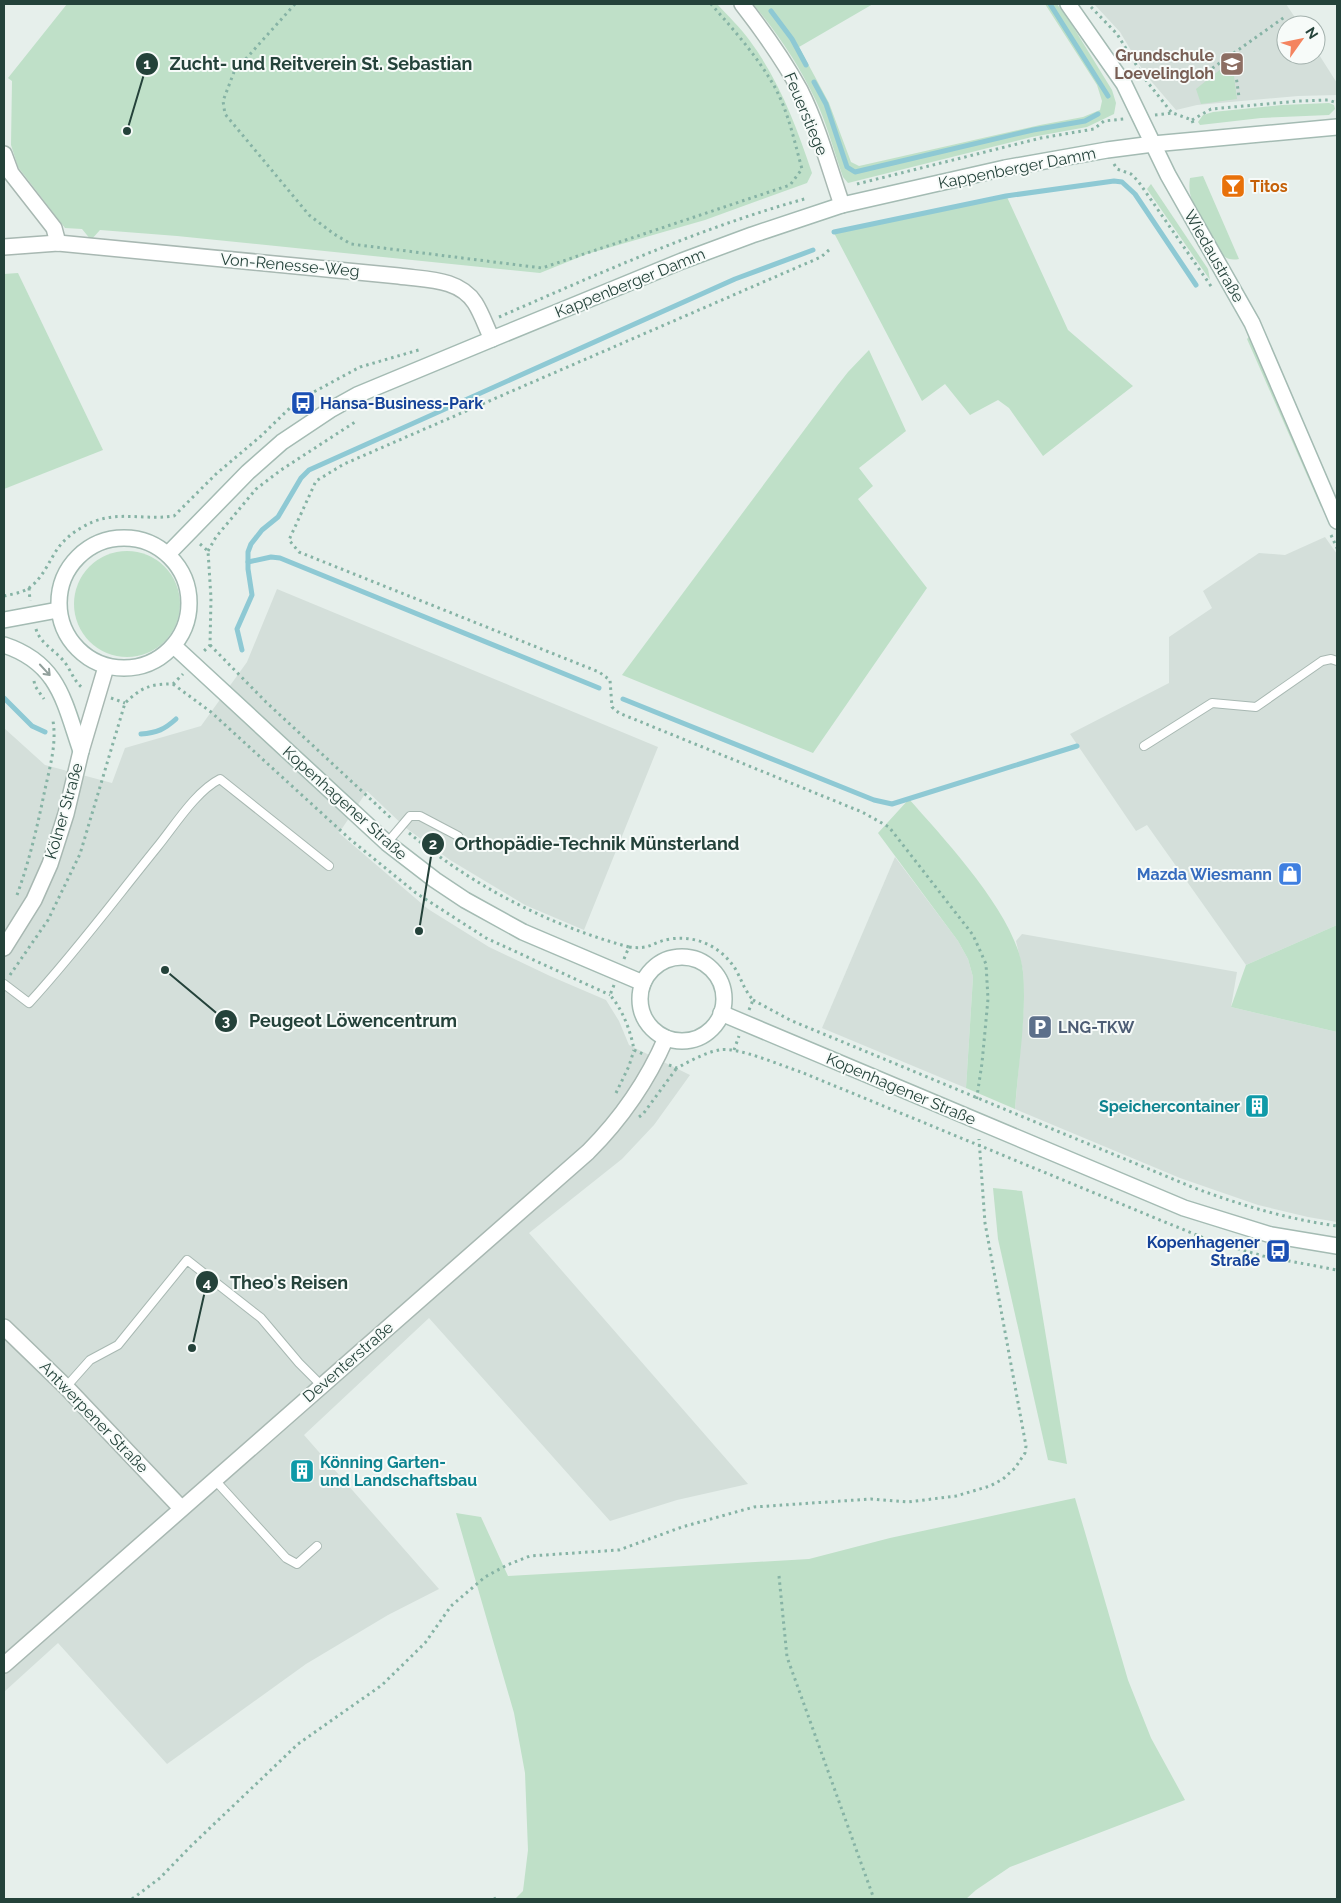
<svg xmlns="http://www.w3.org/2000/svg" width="1341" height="1903" font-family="Raleway,sans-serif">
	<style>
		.built { fill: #d4dfda }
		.green { fill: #bfe0c8 }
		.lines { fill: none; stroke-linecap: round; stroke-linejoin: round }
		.stream { stroke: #8ec9d4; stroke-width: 5 }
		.lane-casing { stroke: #a8b8b2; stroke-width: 10 }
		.street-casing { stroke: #a8b8b2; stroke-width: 18 }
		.secondary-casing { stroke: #a4bbb3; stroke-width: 18 }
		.path { stroke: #86b3a5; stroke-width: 3; stroke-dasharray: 2.5 4; stroke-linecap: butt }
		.lane { stroke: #fff; stroke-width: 8 }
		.street { stroke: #fff; stroke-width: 15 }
		.secondary { stroke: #fff; stroke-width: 15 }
		.oneway { stroke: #92a09c }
		.labels { text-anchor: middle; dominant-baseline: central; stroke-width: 4; stroke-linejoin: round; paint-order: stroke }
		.education-label { font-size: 16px; font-weight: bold; fill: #785e54; stroke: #f7fbf9; text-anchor: end }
		.street-label { font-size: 16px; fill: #24423a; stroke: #f7fbf9 }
		.food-label { font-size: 16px; font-weight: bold; fill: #c56008; stroke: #f7fbf9; text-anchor: start }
		.transit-label { font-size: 16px; font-weight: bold; fill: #164399; stroke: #f7fbf9; text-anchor: start }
		.shop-label { font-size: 16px; font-weight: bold; fill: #366cbe; stroke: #f7fbf9; text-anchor: end }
		.service-label { font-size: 16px; font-weight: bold; fill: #4e5e75; stroke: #f7fbf9; text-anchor: start }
		.culture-label { font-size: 16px; font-weight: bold; fill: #0d838f; stroke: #f7fbf9; text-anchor: end }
		.leader { fill: none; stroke: #24423a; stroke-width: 2 }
		.callout-dot { fill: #24423a; stroke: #f7fbf9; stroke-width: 2 }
		.mark-label { font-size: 15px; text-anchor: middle; font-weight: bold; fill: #fff }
		.callout-label { font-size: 18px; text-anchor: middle; font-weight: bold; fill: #24423a; stroke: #f7fbf9; stroke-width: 4; stroke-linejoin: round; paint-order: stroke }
	</style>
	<rect width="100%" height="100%" fill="#e6efeb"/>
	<g class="built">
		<polygon points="1094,4 1286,4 1300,25 1286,25 1286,55 1316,55 1316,50 1337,83 1337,95 1298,96 1197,105 1176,110 1145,74 1120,32"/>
		<polygon points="1325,537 1337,554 1337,925 1246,965 1147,825 1136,831 1070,734 1169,683 1169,637 1212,608 1203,591 1259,553 1285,555"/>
		<polygon points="277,589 658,747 584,930 525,905 450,860 406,828 367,791 339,833 428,909 489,947 550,976 606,1000 619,1021 629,1045 690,1075 654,1125 622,1159 529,1233 748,1484 677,1500 610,1521 429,1318 304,1435 439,1589 388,1615 306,1664 167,1764 58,1643 4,1692 4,728 45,765 112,783 125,748 201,726 247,662"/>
		<polygon points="895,857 958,941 968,959 973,977 966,1088 822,1028"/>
		<polygon points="1022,934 1237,972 1231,1007 1337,1032 1337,1222 1308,1217 1258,1205 1180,1178 1015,1109 1024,1006 1023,971 1016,941"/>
	</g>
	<g class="green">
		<path d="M 67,4 L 717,4 C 728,16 741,28 750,41 C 780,82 796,125 812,173 L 807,183 L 705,220 L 587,254 L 540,273 L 177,236 L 100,230 L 91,240 L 82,229 L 65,228 L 18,167 L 11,145 L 12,81 L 8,78 Z"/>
		<path d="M 753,4 L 873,4 L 799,47 L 829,103 L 851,162 L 859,166 L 1040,125 L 1083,117 L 1100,110 L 1102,101 L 1097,85 L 1045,4 L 1057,4 L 1072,25 L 1112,90 L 1116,103 L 1114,114 L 1087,127 L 1032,137 L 848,183 L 843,177 C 834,152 827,124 816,101 C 799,65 778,34 753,4 Z"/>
		<polygon points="1232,60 1237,99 1201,104 1196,89"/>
		<polygon points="1329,103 1334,105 1335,109 1329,115 1261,118 1200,125 1198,122 1203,115 1213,112 1282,105"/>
		<path d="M 1203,176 L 1239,259 C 1234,260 1228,260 1224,256 C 1214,248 1195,210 1191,197 C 1189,191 1189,184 1190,178 Z"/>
		<polygon points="1151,184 1208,269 1210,280 1147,189"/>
		<polygon points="1007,197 1068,330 1133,386 1043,456 1009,408 998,400 970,415 945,384 922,401 834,233"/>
		<polygon points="18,273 103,450 4,489 4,274"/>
		<polygon points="1249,337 1322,504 1321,507 1247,339"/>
		<polygon points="869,350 906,431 859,468 873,486 858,499 927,588 813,753 622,675 837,386 848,372"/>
		<circle cx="127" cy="604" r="53"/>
		<path d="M 909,799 C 945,840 1018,917 1023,972 C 1027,1016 1018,1065 1015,1109 L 966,1088 L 973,977 L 968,959 L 958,941 L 878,833 Z"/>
		<polygon points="1337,925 1337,1032 1231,1007 1246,965"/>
		<polygon points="993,1188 1022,1191 1067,1464 1048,1460 998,1239"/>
		<polygon points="1075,1498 1128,1680 1151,1738 1185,1800 1010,1867 976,1890 966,1899 515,1899 523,1891 528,1850 525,1773 514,1713 456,1513 481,1517 508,1576 809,1559 890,1538"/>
	</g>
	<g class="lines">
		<g class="stream">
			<polyline points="1050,4 1108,96"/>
			<polyline points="771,11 792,39 806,65"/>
			<polyline points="814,82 826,104 847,167 855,172 1033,130 1085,121 1098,114"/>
			<polyline points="834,232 1006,196 1114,181 1122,182 1135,194 1196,285"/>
			<polyline points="248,562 271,557 280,558 599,688"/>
			<polyline points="242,650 237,629 252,595 248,569 248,552 251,544 262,530 278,517 301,478 309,470 735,279 813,250"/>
			<polyline points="4,698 32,726 45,732"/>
			<polyline points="623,699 874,800 892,804 1077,746"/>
			<path d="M 141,734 C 157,733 165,729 176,719"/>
		</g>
		<defs>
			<g id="lane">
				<polyline points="1144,746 1212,703 1256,707 1322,661 1331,659 1337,661"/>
				<polyline points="387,843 410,816 420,816 458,836"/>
				<path d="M 4,984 L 29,1003 C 75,953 115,899 158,846 C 175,825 196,791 220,779 L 329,866"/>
				<polyline points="66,1387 90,1360 118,1345 187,1260 261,1318 299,1363 321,1385"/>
				<polyline points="214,1479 286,1558 297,1564 317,1546"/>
			</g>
			<g id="street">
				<path d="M 742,4 C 763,31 783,59 800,90 C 818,126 829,167 842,205"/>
				<polyline points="4,154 11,173 54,228 58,243"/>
				<path d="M 4,247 L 58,243 L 399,276 C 426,280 459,278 475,303 C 482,314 486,327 492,339"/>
				<polyline points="4,948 34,900 50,864 66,814 81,751 106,667"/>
				<polyline points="4,1327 66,1387 181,1508"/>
				<path d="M 4,1665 L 588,1152 C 621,1119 647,1082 666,1038"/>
			</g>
			<g id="secondary">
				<polyline points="1068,4 1124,84 1168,175 1252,323 1337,521"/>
				<circle cx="124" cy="603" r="65"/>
				<polyline points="168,554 248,472 282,442 330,410 357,395 492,339 682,261 752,235 842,205 1005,168 1107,150 1153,144 1337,127"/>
				<polyline points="4,620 58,610"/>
				<path d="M 4,645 C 59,663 64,702 81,751"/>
				<polyline points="174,646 387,843 435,880 465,900 523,932 643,983"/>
				<circle cx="682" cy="999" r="42"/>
				<polyline points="721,1013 1184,1208 1271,1235 1337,1246"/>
			</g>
		</defs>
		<use href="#lane" class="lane-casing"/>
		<use href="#street" class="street-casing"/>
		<use href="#secondary" class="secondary-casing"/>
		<g class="path">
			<path d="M 295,4 L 234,72 L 223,101 L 225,114 L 309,215 L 334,234 L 351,244 L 542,268 L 790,185 L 802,169 C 794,140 788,110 773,84 C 756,55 733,29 711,4"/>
			<polyline points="1091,7 1117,34 1145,79 1172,113"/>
			<polyline points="1233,54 1239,97"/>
			<polyline points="1207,72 1286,16"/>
			<polyline points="1155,115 1173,113 1192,120 1194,126"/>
			<polyline points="1192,120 1211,109 1299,101 1328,100 1337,103"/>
			<polyline points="1114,164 1117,169 1131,174 1138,181 1213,289"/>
			<polyline points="857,184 1041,138 1094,129 1104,121 1124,119"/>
			<polyline points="829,250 821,257 344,464 316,481 289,540 299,552 599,672 610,680 612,707 619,713 862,812 889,827 973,935 986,964 988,999 982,1063 976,1103"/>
			<path d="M 499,317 C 600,273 702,227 808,198"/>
			<polyline points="1331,535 1337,548"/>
			<polyline points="200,544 208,551 211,598 210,645 202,653"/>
			<polyline points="208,551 216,537 256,489 281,470 355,422"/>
			<polyline points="29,588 30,601"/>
			<path d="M 4,596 C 12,594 22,593 29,588 C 43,578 49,561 58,548 C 64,540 72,533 81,528 C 113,508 140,521 174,516 L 216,474 L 261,436 L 297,401 L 360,367 L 422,349"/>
			<path d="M 36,629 C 40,644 57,651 66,664 C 72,673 75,683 84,689"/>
			<polyline points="210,645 266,702 393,820"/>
			<polyline points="34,681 35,686 44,699"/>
			<polyline points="173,684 211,712 351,840 416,893 486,938 610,995"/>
			<polyline points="111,698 125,703"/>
			<path d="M 409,833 C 473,886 548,925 629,947"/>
			<path d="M 17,895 C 29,862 37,828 44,794 C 49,770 57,745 53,721"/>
			<path d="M 624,959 L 629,947 C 651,950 652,942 670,939 C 697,935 722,947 736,970 C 742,981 745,991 753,1000 L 749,1010"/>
			<path d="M 10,975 L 48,920 L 80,854 L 125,703 C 142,687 150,684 173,684 L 183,674"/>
			<path d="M 614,985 L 610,995 C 623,1010 631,1032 634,1050 L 643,1054"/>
			<path d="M 753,1000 L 790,1020 L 1192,1187 C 1240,1205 1287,1219 1337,1226"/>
			<polyline points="734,1050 739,1036"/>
			<path d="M 669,1065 L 677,1068 C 690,1061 704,1053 719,1050 C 737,1046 782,1066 801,1072 L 1211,1241 L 1263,1256 L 1337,1270"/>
			<polyline points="616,1093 629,1066 634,1050"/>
			<polyline points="639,1117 643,1114 676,1069"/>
			<polyline points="779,1576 787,1657 874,1899"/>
			<polyline points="132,1899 160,1878 190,1847 298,1744 382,1685 425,1643 451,1606 485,1577 507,1565 530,1556 619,1550 682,1527 754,1507 871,1499 908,1502 956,1496 990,1486 1003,1479 1015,1468 1025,1453 1026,1446 985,1223 979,1139"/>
			<polyline points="494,1899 496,1898"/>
		</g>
		<use href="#lane" class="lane"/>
		<use href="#street" class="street"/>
		<use href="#secondary" class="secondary"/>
	</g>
	<defs><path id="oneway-shaft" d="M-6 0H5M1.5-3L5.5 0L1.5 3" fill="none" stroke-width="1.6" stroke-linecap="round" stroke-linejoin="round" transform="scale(1.25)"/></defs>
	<use class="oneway" href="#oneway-shaft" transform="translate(45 670) rotate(47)"/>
	<defs>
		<symbol id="school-square" viewBox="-11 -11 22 22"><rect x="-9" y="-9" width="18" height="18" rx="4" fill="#8d6e63" stroke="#f7fbf9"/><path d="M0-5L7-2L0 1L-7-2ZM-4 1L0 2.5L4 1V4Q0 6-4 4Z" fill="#fff"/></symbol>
		<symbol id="bar-square" viewBox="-11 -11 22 22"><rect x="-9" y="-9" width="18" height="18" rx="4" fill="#e8710a" stroke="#f7fbf9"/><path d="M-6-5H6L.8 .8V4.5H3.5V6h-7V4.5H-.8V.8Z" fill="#fff"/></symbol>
		<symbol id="bus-square" viewBox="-11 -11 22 22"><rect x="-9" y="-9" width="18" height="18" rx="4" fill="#1a4fb4" stroke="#f7fbf9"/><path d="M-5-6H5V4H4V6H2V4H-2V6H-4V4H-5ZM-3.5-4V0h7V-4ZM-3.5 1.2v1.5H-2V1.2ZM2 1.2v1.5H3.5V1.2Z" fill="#fff"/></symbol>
		<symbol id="shop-square" viewBox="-11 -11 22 22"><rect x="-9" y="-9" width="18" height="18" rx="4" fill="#3f7fe0" stroke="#f7fbf9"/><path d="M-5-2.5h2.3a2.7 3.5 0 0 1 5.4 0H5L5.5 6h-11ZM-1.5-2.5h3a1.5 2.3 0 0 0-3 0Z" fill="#fff"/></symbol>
		<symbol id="parking-square" viewBox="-11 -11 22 22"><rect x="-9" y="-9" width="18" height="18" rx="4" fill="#5c6f8a" stroke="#f7fbf9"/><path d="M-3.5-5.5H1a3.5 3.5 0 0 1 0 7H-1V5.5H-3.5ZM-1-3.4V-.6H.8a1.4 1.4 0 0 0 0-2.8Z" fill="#fff"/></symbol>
		<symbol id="building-square" viewBox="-11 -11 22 22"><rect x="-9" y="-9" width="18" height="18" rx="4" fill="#0f9aa8" stroke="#f7fbf9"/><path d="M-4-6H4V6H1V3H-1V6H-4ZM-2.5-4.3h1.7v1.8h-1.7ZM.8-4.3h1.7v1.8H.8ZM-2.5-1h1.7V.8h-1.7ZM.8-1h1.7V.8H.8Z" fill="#fff"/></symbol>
	</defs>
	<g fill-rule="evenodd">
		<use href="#school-square" x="1218" y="50" width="28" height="28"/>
		<use href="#bar-square" x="1219" y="172" width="28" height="28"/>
		<use href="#bus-square" x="289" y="389" width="28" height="28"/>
		<use href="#shop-square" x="1276" y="860" width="28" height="28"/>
		<use href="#parking-square" x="1026" y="1013" width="28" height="28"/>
		<use href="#building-square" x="1243" y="1092" width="28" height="28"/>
		<use href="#bus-square" x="1264" y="1237" width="28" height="28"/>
		<use href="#building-square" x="288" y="1457" width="28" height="28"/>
	</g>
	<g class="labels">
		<g class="education-label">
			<text x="1214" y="55">Grundschule<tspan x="1214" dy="18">Loevelingloh</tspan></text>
		</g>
		<g class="street-label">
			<text transform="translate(806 114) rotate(67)">Feuerstiege</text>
			<text transform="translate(1017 168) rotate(-11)">Kappenberger Damm</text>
			<text transform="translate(1214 256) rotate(60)">Wiedaustraße</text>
			<text transform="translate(290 265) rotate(5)">Von-Renesse-Weg</text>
			<text transform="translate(630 283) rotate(-22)">Kappenberger Damm</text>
			<text transform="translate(345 803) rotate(42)">Kopenhagener Straße</text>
			<text transform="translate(64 811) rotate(-74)">Kölner Straße</text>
			<text transform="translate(901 1089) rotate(23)">Kopenhagener Straße</text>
			<text transform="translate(348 1362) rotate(-41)">Deventerstraße</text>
			<text transform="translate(94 1417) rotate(46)">Antwerpener Straße</text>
		</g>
		<g class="food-label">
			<text x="1250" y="186">Titos</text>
		</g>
		<g class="transit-label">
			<text x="320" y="403">Hansa-Business-Park</text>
			<text x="1260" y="1242" text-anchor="end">Kopenhagener<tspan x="1260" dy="18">Straße</tspan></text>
		</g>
		<g class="shop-label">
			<text x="1272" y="874">Mazda Wiesmann</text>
		</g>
		<g class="service-label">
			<text x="1058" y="1027">LNG-TKW</text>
		</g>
		<g class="culture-label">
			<text x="1240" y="1106">Speichercontainer</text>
			<text x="320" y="1462" text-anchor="start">Könning Garten-<tspan x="320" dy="18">und Landschaftsbau</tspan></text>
		</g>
	</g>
	<path class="leader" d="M127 131L147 64M419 931L433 844M165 970L226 1021M192 1348L207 1282"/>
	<g class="callout-dot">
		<circle cx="127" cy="131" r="5"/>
		<circle cx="419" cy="931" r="5"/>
		<circle cx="165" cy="970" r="5"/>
		<circle cx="192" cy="1348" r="5"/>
		<circle cx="147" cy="64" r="12"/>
		<circle cx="433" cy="844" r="12"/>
		<circle cx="226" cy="1021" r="12"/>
		<circle cx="207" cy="1282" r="12"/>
	</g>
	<g class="mark-label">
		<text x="147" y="69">1</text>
		<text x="433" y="849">2</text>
		<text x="226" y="1026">3</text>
		<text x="207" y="1288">4</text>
	</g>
	<g class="callout-label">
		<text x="321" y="70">Zucht- und Reitverein St. Sebastian</text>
		<text x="597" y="850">Orthopädie-Technik Münsterland</text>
		<text x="353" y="1027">Peugeot Löwencentrum</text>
		<text x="289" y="1289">Theo's Reisen</text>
	</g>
	<rect width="1341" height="1903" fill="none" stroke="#24423a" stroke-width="10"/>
	<g transform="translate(1301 40) rotate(57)"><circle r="24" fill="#f7fbf9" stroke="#a3b1ad"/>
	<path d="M0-4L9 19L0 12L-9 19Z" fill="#f4845f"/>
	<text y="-8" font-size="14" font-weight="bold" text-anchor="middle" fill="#24423a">N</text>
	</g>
</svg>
